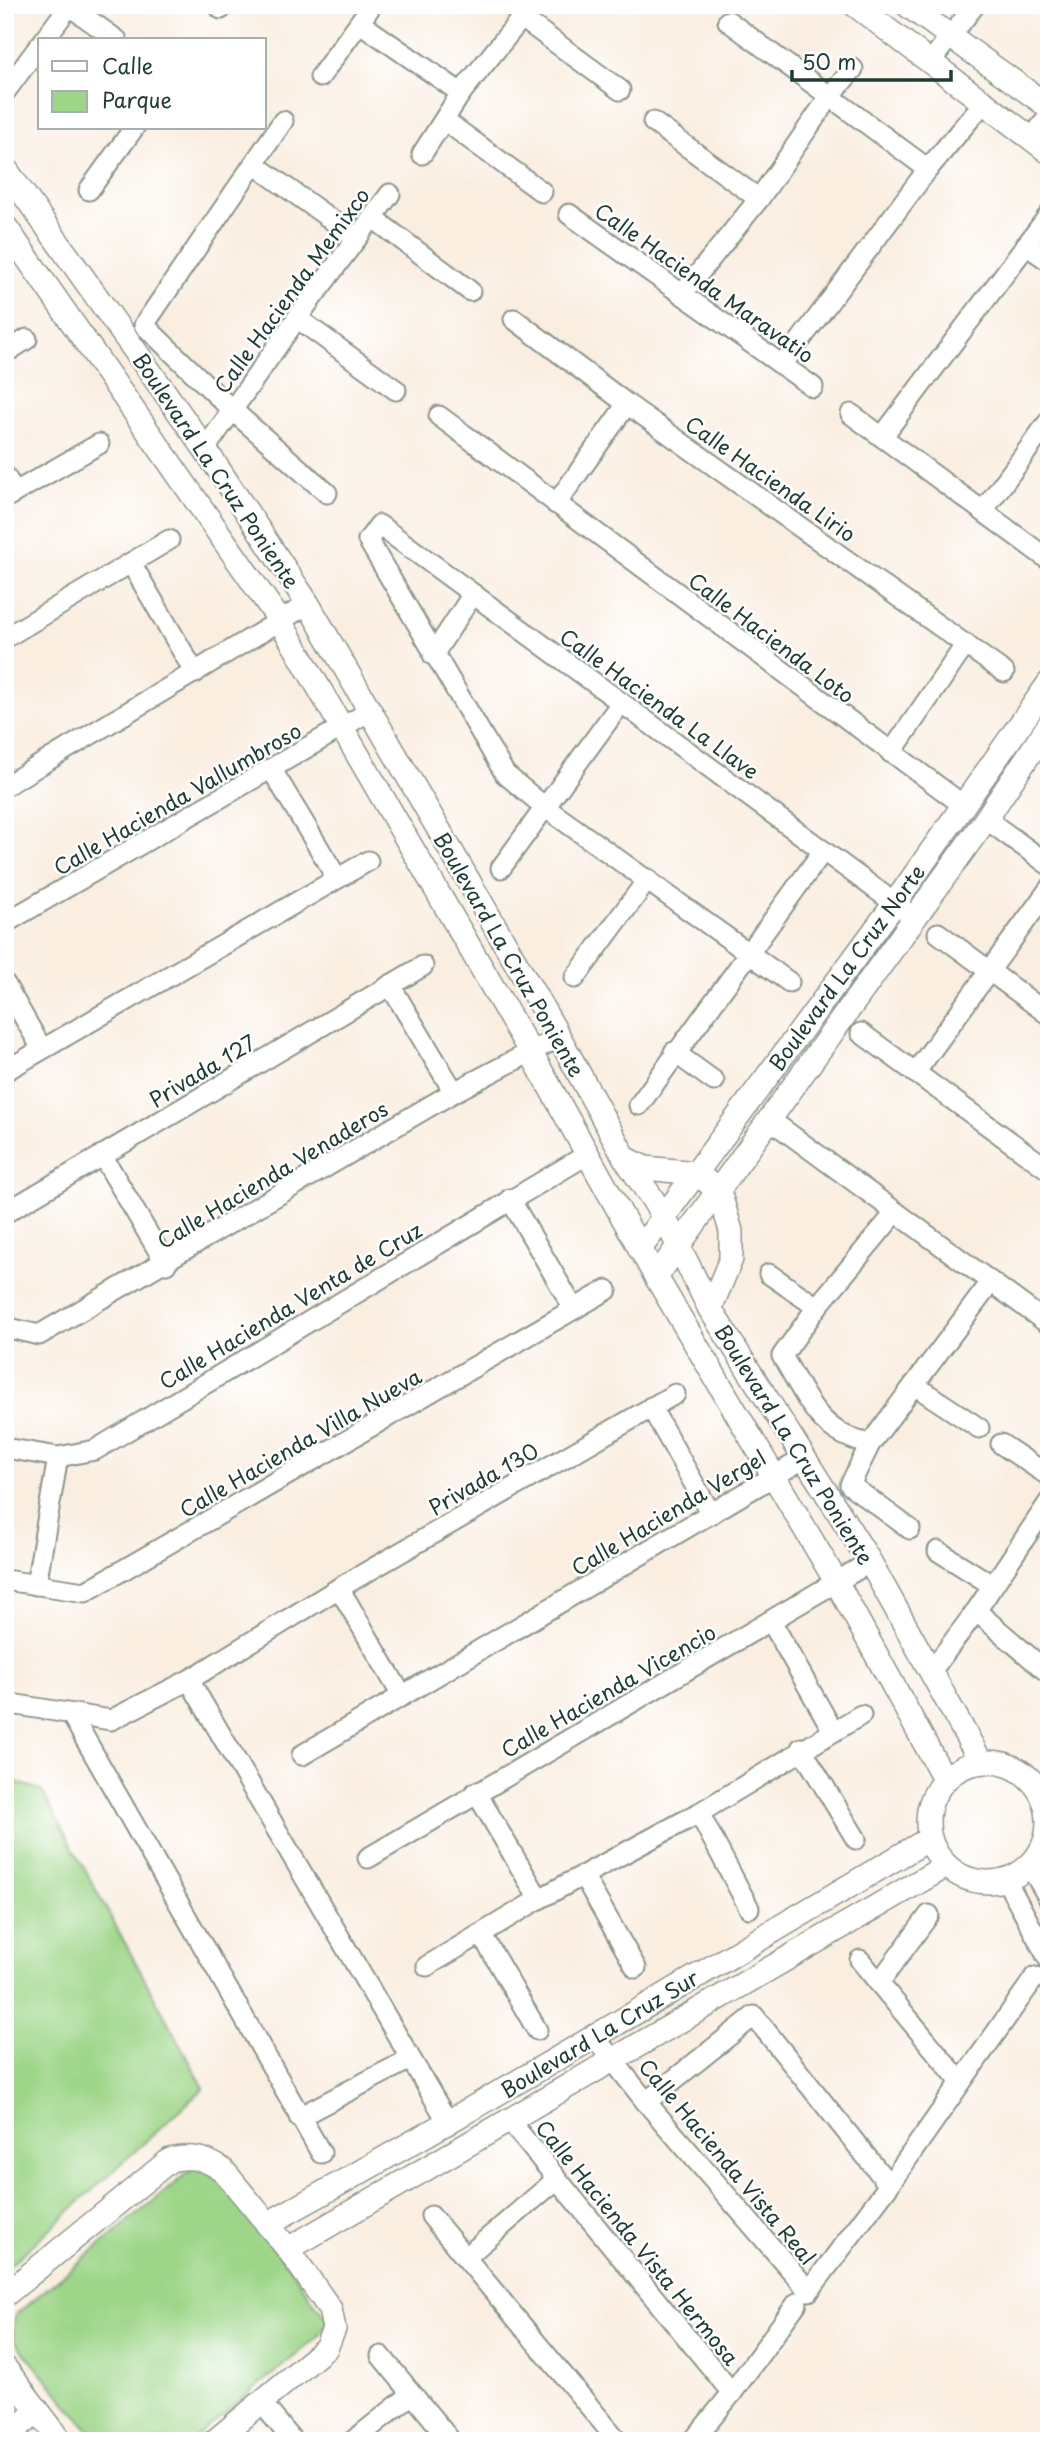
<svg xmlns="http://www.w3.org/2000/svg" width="1054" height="2446" font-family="'Playpen Sans',sans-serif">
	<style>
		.green { fill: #9dd688; stroke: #5e8a5e; stroke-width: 2 }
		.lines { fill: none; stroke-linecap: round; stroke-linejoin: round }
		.minor-casing { stroke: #8c968a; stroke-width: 23 }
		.tertiary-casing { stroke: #8c968a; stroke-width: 26 }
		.minor { stroke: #fff; stroke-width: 19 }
		.tertiary { stroke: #fff; stroke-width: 23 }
		.labels { text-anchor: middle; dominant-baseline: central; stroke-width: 5; stroke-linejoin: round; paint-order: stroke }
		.street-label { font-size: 21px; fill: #1f3d34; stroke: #fff }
	</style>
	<rect width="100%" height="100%" fill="#fff"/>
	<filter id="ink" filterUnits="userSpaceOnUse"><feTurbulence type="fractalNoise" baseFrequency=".0143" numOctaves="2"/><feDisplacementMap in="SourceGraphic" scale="14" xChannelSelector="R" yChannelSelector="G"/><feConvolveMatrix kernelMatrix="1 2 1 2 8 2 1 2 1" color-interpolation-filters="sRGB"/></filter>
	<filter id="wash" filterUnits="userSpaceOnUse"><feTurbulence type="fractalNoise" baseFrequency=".00686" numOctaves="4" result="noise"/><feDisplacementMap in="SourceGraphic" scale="28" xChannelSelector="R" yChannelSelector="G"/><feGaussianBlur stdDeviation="1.57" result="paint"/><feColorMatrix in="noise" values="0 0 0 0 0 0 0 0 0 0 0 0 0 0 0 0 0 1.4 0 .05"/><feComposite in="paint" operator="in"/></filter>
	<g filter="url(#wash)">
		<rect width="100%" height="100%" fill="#faeee1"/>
		<g class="green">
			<polygon points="5,1778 42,1791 204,2088 5,2270"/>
			<polygon points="195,2167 217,2170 328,2321 318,2337 191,2441 98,2441 13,2339 15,2315"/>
		</g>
	</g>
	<g filter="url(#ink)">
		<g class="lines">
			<defs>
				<g id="minor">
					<polyline points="68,5 117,40"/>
					<polyline points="221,9 224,5"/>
					<polyline points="522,18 620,90"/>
					<polyline points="728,21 928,169"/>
					<polyline points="360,23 461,93"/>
					<polyline points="44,40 70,5"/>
					<polyline points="931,61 975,5"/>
					<polyline points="320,77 372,5"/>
					<polyline points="5,92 40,45"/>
					<polyline points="444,120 542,192"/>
					<polyline points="283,121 144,325 231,409 327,493"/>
					<polyline points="653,122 759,199"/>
					<polyline points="1032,138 1049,116"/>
					<polyline points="422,154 461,93 532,5"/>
					<polyline points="255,165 357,238"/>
					<polyline points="89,190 134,128"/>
					<polyline points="569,214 813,387"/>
					<polyline points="373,218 470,291"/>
					<polyline points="1026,245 1049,261"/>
					<polyline points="682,294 759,199 830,96 853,69"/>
					<polyline points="297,318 396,390"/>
					<polyline points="514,319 627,404 1004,672"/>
					<polyline points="5,353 27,339"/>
					<polyline points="782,365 928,169 985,101"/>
					<polyline points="851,414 1049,560"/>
					<polyline points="439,416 963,805"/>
					<polyline points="882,437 1049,215"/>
					<polyline points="205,449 297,318 390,194"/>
					<polyline points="5,476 15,492"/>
					<polyline points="5,498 99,444"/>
					<polyline points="556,504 627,404"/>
					<polyline points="983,511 1049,421"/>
					<polyline points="131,563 195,673"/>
					<polyline points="5,638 169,540"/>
					<polyline points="433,655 473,594"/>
					<polyline points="891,753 966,644"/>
					<polyline points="272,770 337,878"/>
					<polyline points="5,786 308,604"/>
					<polyline points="986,819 1049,865"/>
					<polyline points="501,868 621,703"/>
					<polyline points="5,923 370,711"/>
					<polyline points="938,933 1049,1015"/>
					<polyline points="575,978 648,879"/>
					<polyline points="789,982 546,808 505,774 368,540 379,525 915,918"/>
					<polyline points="5,984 42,1049"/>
					<polyline points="390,985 454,1092"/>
					<polyline points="861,1033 1049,1170"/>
					<polyline points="674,1052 714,1081"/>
					<polyline points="5,1071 368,861"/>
					<polyline points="915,1073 1049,889"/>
					<polyline points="639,1105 823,851"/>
					<polyline points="769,1119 1047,1323"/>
					<polyline points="102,1155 166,1264"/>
					<polyline points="510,1199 574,1309"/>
					<polyline points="5,1213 423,966"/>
					<polyline points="769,1274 817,1307"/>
					<polyline points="5,1327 39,1335 454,1092 559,1037"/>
					<polyline points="914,1385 979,1428"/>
					<polyline points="651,1407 711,1514"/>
					<path d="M 870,1444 C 818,1433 808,1399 782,1356 L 817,1307 L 896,1212"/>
					<polyline points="1001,1444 1049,1476"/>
					<polyline points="5,1448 58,1457 95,1450 588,1154"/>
					<polyline points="910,1529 850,1485 870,1444 991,1282"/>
					<polyline points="938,1551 992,1585"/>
					<polyline points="5,1580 85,1592 607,1290"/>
					<polyline points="36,1585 58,1457"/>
					<polyline points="339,1588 402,1696"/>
					<polyline points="976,1611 1046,1671 1049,1670"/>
					<polyline points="771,1621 832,1729"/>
					<polyline points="932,1670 976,1611 1049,1502"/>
					<polyline points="189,1680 449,2124"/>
					<polyline points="5,1703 111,1720 189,1680 339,1588 675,1394"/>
					<polyline points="71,1714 321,2153"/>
					<polyline points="801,1748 856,1839"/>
					<polyline points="302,1755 803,1459"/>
					<polyline points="476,1792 539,1899"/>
					<polyline points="699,1813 749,1908"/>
					<polyline points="368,1858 870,1562"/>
					<polyline points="1030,1866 1049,1899"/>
					<polyline points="584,1877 636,1968"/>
					<polyline points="1006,1880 1049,1960"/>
					<polyline points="482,1935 537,2030"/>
					<polyline points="860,1960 960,2081"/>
					<polyline points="427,1966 539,1899 699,1813 861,1715"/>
					<polyline points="879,1983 929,1915"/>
					<polyline points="593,2035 646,2102 809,2291 889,2185 1035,1977"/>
					<polyline points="646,2102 754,2016 889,2185"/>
					<polyline points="299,2117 410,2059"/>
					<polyline points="509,2120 732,2393"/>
					<polyline points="431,2216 618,2441"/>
					<polyline points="466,2257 557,2179"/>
					<polyline points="381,2356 451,2441"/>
					<polyline points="261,2402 293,2441"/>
					<polyline points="353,2441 412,2394"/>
					<polyline points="693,2441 732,2393 797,2303"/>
				</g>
				<g id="tertiary">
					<polyline points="855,5 1049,152"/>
					<polyline points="907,5 1049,107"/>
					<polyline points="5,168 205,449 308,604 559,1037 625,1158 663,1215 710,1309 870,1562 981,1762"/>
					<polyline points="5,226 280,621 531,1053 656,1277 837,1583 945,1780"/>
					<polyline points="625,1158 645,1168 696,1173 719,1191 731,1231 731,1259 710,1309"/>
					<polyline points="640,1249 895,903 1049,683"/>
					<polyline points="656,1277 986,819 1049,725"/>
					<circle cx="988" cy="1822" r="60"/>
					<path d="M 267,2224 C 491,2101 709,1968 929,1839"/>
					<polyline points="288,2249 946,1866"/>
					<path d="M 5,2295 L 170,2160 C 191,2155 205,2158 223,2170 L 288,2249 L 330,2309 L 334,2329 L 326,2348 L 215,2441"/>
					<polyline points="5,2368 61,2441"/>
					<polyline points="5,2438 37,2411"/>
				</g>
			</defs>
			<use href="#minor" class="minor-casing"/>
			<use href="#tertiary" class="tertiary-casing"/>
			<use href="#minor" class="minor"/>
			<use href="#tertiary" class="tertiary"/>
		</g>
	</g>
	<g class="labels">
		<g class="street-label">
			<text transform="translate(705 282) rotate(35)">Calle Hacienda Maravatio</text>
			<text transform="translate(291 290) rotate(-54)">Calle Hacienda Memixco</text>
			<text transform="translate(217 470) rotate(56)">Boulevard La Cruz Poniente</text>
			<text transform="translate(771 478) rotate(35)">Calle Hacienda Lirio</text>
			<text transform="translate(772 637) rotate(37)">Calle Hacienda Loto</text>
			<text transform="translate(660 703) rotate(36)">Calle Hacienda La Llave</text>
			<text transform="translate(177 798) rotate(-30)">Calle Hacienda Vallumbroso</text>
			<text transform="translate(510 954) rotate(60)">Boulevard La Cruz Poniente</text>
			<text transform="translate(846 967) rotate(-54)">Boulevard La Cruz Norte</text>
			<text transform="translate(202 1070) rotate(-31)">Privada 127</text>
			<text transform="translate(272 1174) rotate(-31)">Calle Hacienda Venaderos</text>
			<text transform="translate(290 1305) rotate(-31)">Calle Hacienda Venta de Cruz</text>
			<text transform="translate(300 1442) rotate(-30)">Calle Hacienda Villa Nueva</text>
			<text transform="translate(795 1444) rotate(58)">Boulevard La Cruz Poniente</text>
			<text transform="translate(483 1478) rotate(-30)">Privada 130</text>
			<text transform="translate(668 1512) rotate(-31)">Calle Hacienda Vergel</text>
			<text transform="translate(608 1690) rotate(-30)">Calle Hacienda Vicencio</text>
			<text transform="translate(599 2033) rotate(-31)">Boulevard La Cruz Sur</text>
			<text transform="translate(728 2161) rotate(50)">Calle Hacienda Vista Real</text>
			<text transform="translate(638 2242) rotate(51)">Calle Hacienda Vista Hermosa</text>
		</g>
	</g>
	<rect width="1054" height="2446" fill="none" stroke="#fff" stroke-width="28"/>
	<rect x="38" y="38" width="228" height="91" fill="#ffffff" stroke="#a5b1ae" stroke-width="2"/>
	<rect x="52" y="61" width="35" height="10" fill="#ffffff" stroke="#a5b1ae" stroke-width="2"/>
	<text x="102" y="74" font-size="21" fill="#1f3d34">Calle</text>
	<rect x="52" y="91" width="35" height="21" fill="#9dd688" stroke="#a5b1ae" stroke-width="2"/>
	<text x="102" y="108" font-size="21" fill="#1f3d34">Parque</text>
	<path d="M792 70v10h159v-10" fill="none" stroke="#1f3d34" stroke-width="3.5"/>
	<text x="802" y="70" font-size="21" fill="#1f3d34" stroke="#ffffff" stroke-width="5" paint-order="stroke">50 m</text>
</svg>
